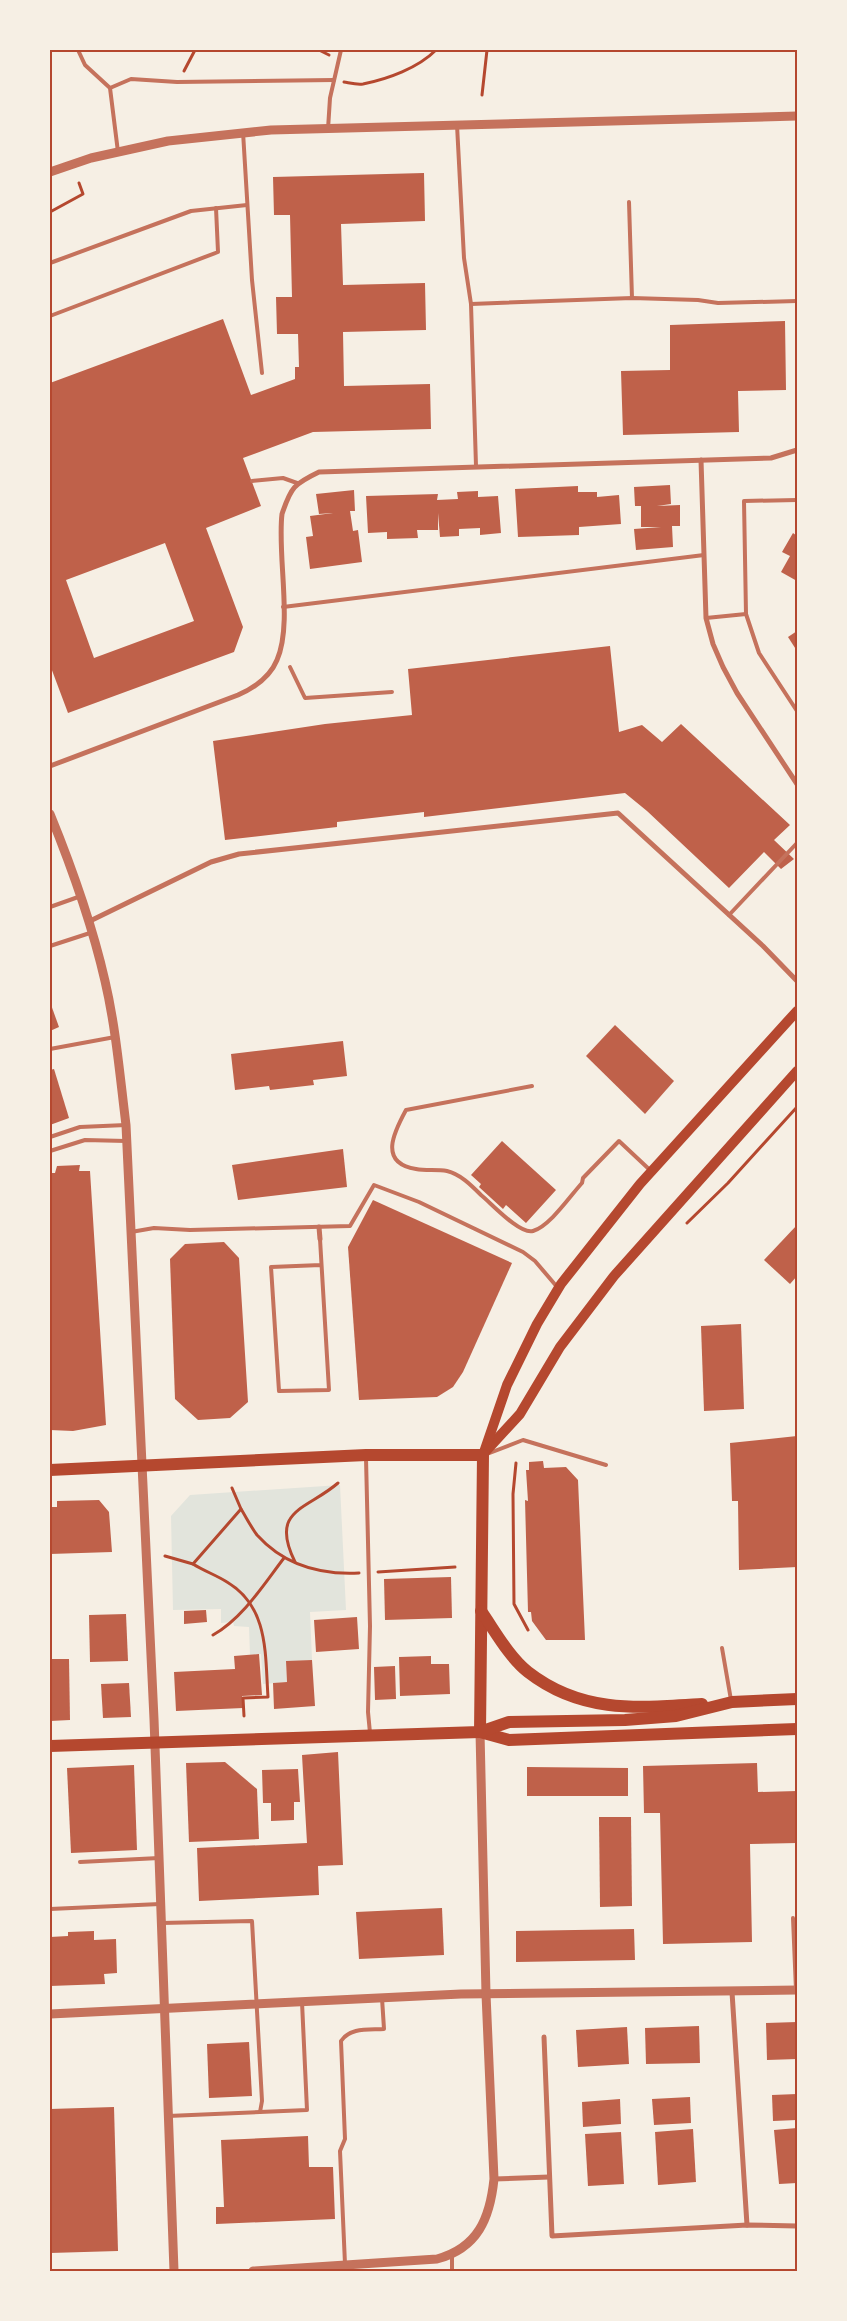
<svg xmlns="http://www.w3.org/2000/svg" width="847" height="2321" font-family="Merriweather,serif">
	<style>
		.green { fill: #e2e4dc }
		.building { fill: #bf614a; fill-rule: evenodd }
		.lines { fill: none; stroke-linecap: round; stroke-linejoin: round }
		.path { stroke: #b5482f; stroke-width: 3 }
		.service { stroke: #c5725c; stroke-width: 4 }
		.minor { stroke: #c5725c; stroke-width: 5 }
		.tertiary { stroke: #c5725c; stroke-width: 9 }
		.secondary { stroke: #b5482f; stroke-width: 10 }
		.primary { stroke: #b5482f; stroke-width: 12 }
		.neatline { fill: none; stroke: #b5482f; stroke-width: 2 }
	</style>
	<rect width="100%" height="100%" fill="#f6efe4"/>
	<polygon class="green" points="340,1485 346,1610 310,1612 312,1660 286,1662 287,1682 263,1684 261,1654 250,1655 249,1627 234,1626 233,1622 221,1623 221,1609 173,1610 171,1516 190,1495"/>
	<g class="building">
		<path d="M 424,173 L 425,221 L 341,224 L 343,285 L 425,283 L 426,330 L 343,332 L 344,386 L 430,384 L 431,429 L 313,432 L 243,458 L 261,506 L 206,528 L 243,627 L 234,652 L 68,713 L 50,665 L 50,383 L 223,319 L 251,395 L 295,379 L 295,367 L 299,367 L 298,334 L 277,334 L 276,297 L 292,297 L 290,215 L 274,215 L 273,177 ZM 165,543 L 194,621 L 94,658 L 66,580 Z"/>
		<polygon points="785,321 786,390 738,391 739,432 623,435 621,371 670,370 670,325"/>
		<polygon points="670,485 671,504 657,506 680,505 680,526 672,526 673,547 636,550 634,529 661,527 641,527 641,506 635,506 634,487"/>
		<polygon points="578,486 578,492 597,492 597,497 619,495 621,524 579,527 579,535 518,537 515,489"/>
		<polygon points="354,490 355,511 350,511 353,531 358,530 362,562 310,569 306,537 313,536 310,516 333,513 319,514 316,494"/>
		<polygon points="478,491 478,497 498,496 501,533 480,535 480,528 459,529 459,536 440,537 438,513 438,530 417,530 418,538 387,539 387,532 368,533 366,496 438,494 437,500 458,499 457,492"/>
		<polygon points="793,533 797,536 797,581 781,572 790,556 782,552"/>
		<polygon points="797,631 797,651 788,637"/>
		<polygon points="610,646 619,732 642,725 662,742 681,724 790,825 774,840 794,859 781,869 764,852 729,888 647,811 625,793 424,817 424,812 337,822 337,827 225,840 213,741 325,724 412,715 408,669"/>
		<polygon points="50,1002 59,1027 50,1031"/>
		<polygon points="615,1025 674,1081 645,1114 586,1056"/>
		<polygon points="343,1041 347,1076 313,1080 314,1085 270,1090 269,1086 235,1090 231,1054"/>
		<polygon points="54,1069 69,1118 50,1125 50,1070"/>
		<polygon points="502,1141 556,1190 526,1223 506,1205 503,1209 479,1187 481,1184 471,1175"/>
		<polygon points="343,1149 347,1187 238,1200 232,1165"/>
		<polygon points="80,1165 79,1171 90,1171 106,1425 73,1431 50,1430 50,1173 55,1173 57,1166"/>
		<polygon points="373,1200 512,1263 463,1372 453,1387 437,1397 359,1400 348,1247"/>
		<polygon points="797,1225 797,1276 790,1284 764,1260"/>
		<polygon points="224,1242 239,1258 248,1402 230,1418 198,1420 175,1399 170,1259 185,1244"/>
		<polygon points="741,1324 744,1409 704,1411 701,1326"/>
		<polygon points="797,1436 797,1567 739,1570 738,1501 732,1501 730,1443"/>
		<polygon points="543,1461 544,1468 566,1467 578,1480 585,1640 546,1640 532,1621 531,1612 528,1612 525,1500 528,1501 526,1470 529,1470 529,1462"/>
		<polygon points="99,1500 109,1512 112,1552 50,1554 50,1507 57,1507 57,1501"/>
		<polygon points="451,1577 452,1618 385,1620 384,1579"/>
		<polygon points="206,1610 207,1622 184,1624 184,1611"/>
		<polygon points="126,1614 128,1661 90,1662 89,1615"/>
		<polygon points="357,1617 359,1649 316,1652 314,1620"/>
		<polygon points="259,1654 262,1695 242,1696 243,1708 176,1711 174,1672 235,1669 234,1656"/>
		<polygon points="431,1656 431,1664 449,1664 450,1694 400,1696 399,1657"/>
		<polygon points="50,1659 69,1659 70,1720 50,1721"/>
		<polygon points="312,1660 315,1706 274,1709 273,1683 287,1682 286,1661"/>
		<polygon points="395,1666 396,1699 375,1700 374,1667"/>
		<polygon points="129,1683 131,1717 103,1718 101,1684"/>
		<polygon points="338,1752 343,1865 318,1866 319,1895 199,1901 197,1848 307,1843 302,1755"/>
		<polygon points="225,1762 257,1789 259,1839 189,1842 186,1763"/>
		<polygon points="757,1763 758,1792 797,1791 797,1843 750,1844 752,1942 663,1944 660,1813 644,1813 643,1766"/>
		<polygon points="134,1765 137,1850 71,1853 67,1768"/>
		<polygon points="527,1767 628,1768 628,1796 527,1796"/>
		<polygon points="298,1769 300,1802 294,1802 294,1820 271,1821 271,1803 263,1803 262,1770"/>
		<polygon points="599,1817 631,1817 632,1906 600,1907"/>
		<polygon points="442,1908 444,1955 359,1959 356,1912"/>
		<polygon points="634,1929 635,1960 516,1962 516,1931"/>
		<polygon points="94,1931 94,1940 116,1939 117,1973 104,1974 105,1984 50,1986 50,1937 68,1936 68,1932"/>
		<polygon points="797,2022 797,2059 767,2060 766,2023"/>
		<polygon points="699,2026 700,2063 646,2064 645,2028"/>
		<polygon points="627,2027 629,2064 578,2067 576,2030"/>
		<polygon points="249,2042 252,2096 209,2098 207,2044"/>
		<polygon points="797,2094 797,2120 773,2121 772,2095"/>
		<polygon points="690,2097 691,2123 654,2125 652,2099"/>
		<polygon points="620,2099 621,2124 583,2127 582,2102"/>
		<polygon points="114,2107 118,2251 50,2253 50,2109"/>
		<polygon points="797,2128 797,2183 779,2184 774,2130"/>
		<polygon points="693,2129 696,2182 658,2185 655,2132"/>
		<polygon points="621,2132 624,2184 588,2186 585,2134"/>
		<polygon points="308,2136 309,2167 333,2167 335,2219 216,2224 216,2207 224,2207 221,2140"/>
	</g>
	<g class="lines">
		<g class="path">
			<polyline points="319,50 329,55"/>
			<polyline points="184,71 195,50"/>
			<path d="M 344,82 C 350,83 357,85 363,84 C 388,79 418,68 436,50"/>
			<polyline points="482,95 487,50"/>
			<polyline points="50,212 83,194 79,183"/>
			<polyline points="687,1223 728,1183 797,1107"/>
			<polyline points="516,1463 513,1494 514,1604 528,1630"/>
			<path d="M 241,1509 C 246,1517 251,1527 257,1535 C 284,1565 320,1575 359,1573"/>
			<polyline points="165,1556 193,1564 241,1509 232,1488"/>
			<path d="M 295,1562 C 269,1509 307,1510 338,1483"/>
			<path d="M 193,1564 C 204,1571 216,1575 227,1582 C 269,1607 265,1654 268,1697 L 243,1698 L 244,1716"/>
			<polyline points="378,1572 455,1567"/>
			<path d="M 213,1635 C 243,1618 264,1584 284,1558"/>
		</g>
		<g class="service">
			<polyline points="78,50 85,65 110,88 118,152"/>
			<polyline points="110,88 131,79 177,82 334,80"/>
			<polyline points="457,125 464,258 471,304 476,466"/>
			<polyline points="328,129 330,98 341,50"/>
			<polyline points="243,132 252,280 262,373"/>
			<polyline points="629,202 632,298"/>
			<polyline points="50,263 191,211 247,205"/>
			<polyline points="471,304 632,298 698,300 718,303 797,301"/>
			<polyline points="50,316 218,252 216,208"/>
			<polyline points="252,481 283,478 297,483"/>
			<polyline points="797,500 744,501 746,614 759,653 797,711"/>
			<polyline points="283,607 704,555"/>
			<polyline points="706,618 746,614"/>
			<polyline points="290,667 305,698 392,692"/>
			<polyline points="50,907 81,896"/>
			<polyline points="729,915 797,843"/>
			<polyline points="50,946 93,932"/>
			<polyline points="50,1049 115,1037"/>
			<path d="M 532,1086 L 406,1110 C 394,1132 378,1163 416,1169 C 426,1171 437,1169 447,1171 C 460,1174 471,1185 481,1195 C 491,1203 520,1235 533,1231 C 550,1226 570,1196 582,1183 L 583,1178 L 619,1141 L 651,1171"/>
			<polyline points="50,1137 80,1127 126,1125"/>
			<polyline points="50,1151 85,1140 126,1141"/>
			<polyline points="131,1232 154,1228 190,1230 350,1226 374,1185 419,1202 523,1252 535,1261 558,1288"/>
			<polyline points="320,1239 329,1390 279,1391 271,1267 321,1265"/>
			<polyline points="487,1454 523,1440 606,1465"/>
			<polyline points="366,1458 370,1626 368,1712 370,1733"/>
			<polyline points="722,1648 731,1700"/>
			<polyline points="80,1862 159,1858"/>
			<polyline points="50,1909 160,1904"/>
			<polyline points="793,1918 796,1990"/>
			<polyline points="161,1923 252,1921 262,2101 260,2112"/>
			<polyline points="168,2116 307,2110 302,2002"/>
			<polyline points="452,2255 452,2271"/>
			<path d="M 345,2264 L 340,2151 L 345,2139 L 341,2041 C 350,2027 369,2030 384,2029 L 382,1998"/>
		</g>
		<g class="minor">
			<polyline points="701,460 706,618 713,644 723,667 737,693 797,784"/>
			<path d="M 50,766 L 238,695 C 254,688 270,677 277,660 C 293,624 277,555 282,514 C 291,487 294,484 319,472 L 771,458 L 797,450"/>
			<polyline points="90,921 211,862 239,854 618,813 763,946 797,981"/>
			<polyline points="319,1227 320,1239"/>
			<polyline points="732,1992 747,2225"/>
			<polyline points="544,2037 552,2236 747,2225 797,2226"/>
			<polyline points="494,2179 549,2177"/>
		</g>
		<g class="tertiary">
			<polyline points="50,172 91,158 168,141 271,130 797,116"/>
			<path d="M 50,814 C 72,868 92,924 105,981 C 116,1028 120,1077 126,1125 L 154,1719 L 174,2271"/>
			<polyline points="50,2014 461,1994 797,1990"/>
			<path d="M 253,2271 L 437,2259 C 478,2248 490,2218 494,2179 L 486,1994 L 480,1732"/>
		</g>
		<g class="secondary">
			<polyline points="485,1452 520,1414 560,1347 614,1276 797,1071"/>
			<polyline points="483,1455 507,1385 537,1324 561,1284 640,1184 797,1011"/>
		</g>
		<g class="primary">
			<polyline points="50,1470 366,1455 483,1455 480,1732"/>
			<path d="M 481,1611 C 495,1631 509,1657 528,1672 C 582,1714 639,1708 702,1704"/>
			<polyline points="480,1732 509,1740 797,1729"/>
			<polyline points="50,1746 480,1732 509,1722 625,1720 676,1716 732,1702 797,1699"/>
		</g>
	</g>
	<rect width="847" height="2321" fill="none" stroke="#f6efe4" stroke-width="102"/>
	<rect x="51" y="51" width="745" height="2219" class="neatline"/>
</svg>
